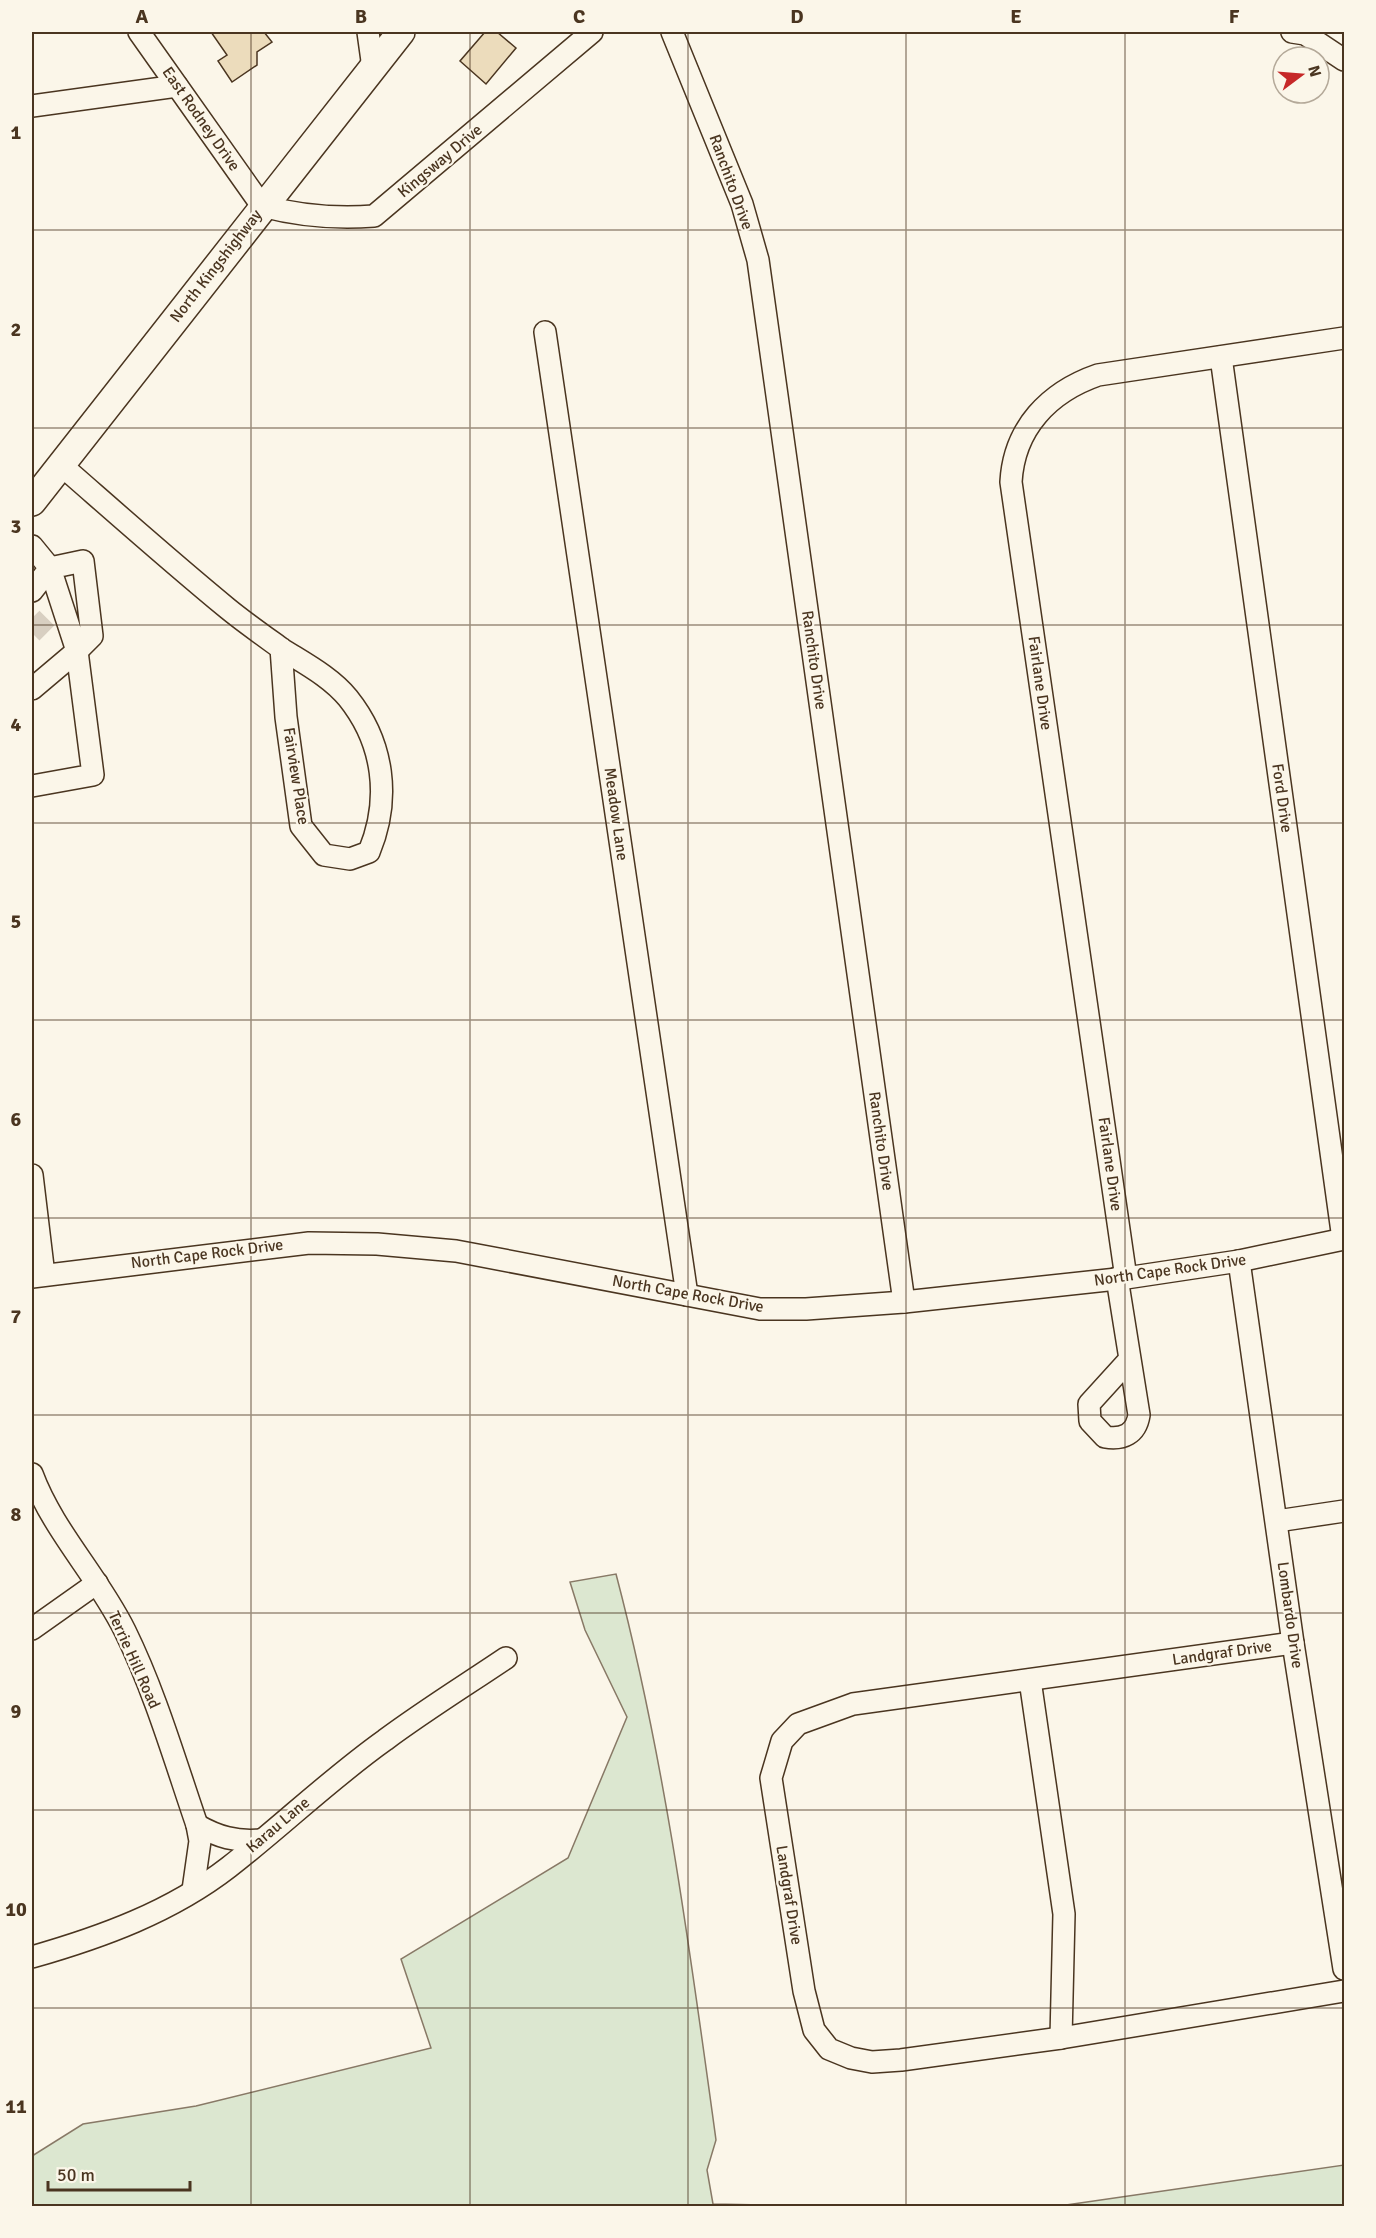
<svg xmlns="http://www.w3.org/2000/svg" width="1376" height="2238" font-family="Signika,sans-serif">
	<style>
		.green { fill: #dce7d0; stroke: #887966; stroke-width: 1.5 }
		.building { fill: #ecdcbc; stroke: #4a3520; stroke-width: 1.5 }
		.lines { fill: none; stroke-linecap: round; stroke-linejoin: round }
		.minor-tunnel { stroke: #d8cfc1; stroke-width: 21; stroke-dasharray: 21 10; stroke-linecap: butt }
		.minor-casing { stroke: #4a3520; stroke-width: 24 }
		.major-casing { stroke: #4a3520; stroke-width: 30 }
		.minor { stroke: #fbf6e9; stroke-width: 21 }
		.major { stroke: #fbf6e9; stroke-width: 27 }
		.grid { fill: none; stroke: #4a3520; stroke-width: 1.5; stroke-opacity: 0.55 }
		.labels { text-anchor: middle; dominant-baseline: central; stroke-width: 4.5; stroke-linejoin: round; paint-order: stroke }
		.street-label { font-size: 16px; fill: #4a3520; stroke: #fbf6e9 }
		.neatline { fill: none; stroke: #4a3520; stroke-width: 2 }
		.grid-label { font-size: 20px; text-anchor: middle; font-weight: bold; fill: #4a3520 }
	</style>
	<rect width="100%" height="100%" fill="#fbf6e9"/>
	<g class="green">
		<path d="M 616,1574 C 665,1760 690,1951 716,2140 L 707,2170 L 713,2204 L 806,2206 L 32,2206 L 32,2156 L 83,2124 L 196,2106 L 431,2048 L 401,1959 L 568,1858 L 627,1717 L 585,1630 L 570,1582 Z"/>
		<polygon points="1344,2165 1344,2206 1033,2206 1066,2205"/>
	</g>
	<g class="building">
		<polygon points="211,32 264,32 272,42 257,52 257,65 232,82 218,61 227,55"/>
		<polygon points="485,32 497,32 516,48 486,84 460,61"/>
	</g>
	<g class="lines">
		<polyline class="minor-tunnel" points="32,633 48,617"/>
		<defs>
			<g id="minor">
				<path d="M 139,32 L 262,206 C 300,216 335,219 374,216 L 592,32"/>
				<polyline points="368,32 373,68"/>
				<polyline points="672,32 742,204 758,260 904,1302"/>
				<polyline points="1292,32 1305,34 1344,60"/>
				<polyline points="32,106 177,86"/>
				<polyline points="545,332 687,1295"/>
				<polyline points="1221,357 1343,1239"/>
				<path d="M 61,465 C 116,513 171,562 227,608 C 244,622 264,636 282,649 C 304,663 331,677 348,698 C 384,743 391,799 369,852 L 350,859 L 324,855 L 301,826 L 286,717 L 281,648"/>
				<polyline points="32,546 50,568 32,591"/>
				<polygon points="83,561 92,636 77,651 50,568"/>
				<polyline points="32,689 77,651 93,775 32,786"/>
				<polyline points="32,1175 44,1275"/>
				<polyline points="1239,1261 1293,1643 1344,1969"/>
				<polyline points="32,1277 309,1243 377,1244 456,1251 760,1309 806,1309 904,1302 1126,1278 1239,1261 1344,1239"/>
				<path d="M 1117,1278 L 1139,1415 C 1136,1434 1123,1440 1105,1437 L 1090,1421 L 1089,1404 L 1129,1360"/>
				<path d="M 1126,1278 L 1011,482 C 1014,428 1049,392 1098,375 L 1344,338"/>
				<path d="M 32,1474 C 53,1531 98,1576 125,1631 C 155,1692 175,1761 197,1825 L 200,1841 L 193,1890"/>
				<polyline points="1277,1521 1344,1511"/>
				<polyline points="32,1629 97,1583"/>
				<polyline points="1293,1643 853,1704 798,1724 782,1741 771,1778 804,1991 814,2030 829,2049 851,2058 872,2062 901,2060 1061,2038 1344,1991"/>
				<polyline points="1030,1680 1064,1914 1061,2038"/>
				<path d="M 197,1825 C 218,1837 236,1842 260,1840"/>
				<path d="M 32,1957 C 102,1937 171,1912 229,1867 C 282,1826 330,1779 385,1740 C 424,1711 466,1685 506,1658"/>
			</g>
			<polyline id="major" points="32,502 401,32"/>
		</defs>
		<use href="#minor" class="minor-casing"/>
		<use href="#major" class="major-casing"/>
		<use href="#minor" class="minor"/>
		<use href="#major" class="major"/>
	</g>
	<path class="grid" d="M 251,32 L 251,2206M 470,32 L 470,2206M 688,32 L 688,2206M 906,32 L 906,2206M 1125,32 L 1125,2206M 32,230 L 1344,230M 32,428 L 1344,428M 32,625 L 1344,625M 32,823 L 1344,823M 32,1020 L 1344,1020M 32,1218 L 1344,1218M 32,1415 L 1344,1415M 32,1613 L 1344,1613M 32,1810 L 1344,1810M 32,2008 L 1344,2008"/>
	<g class="labels">
		<g class="street-label">
			<text transform="translate(201 119) rotate(55)">East Rodney Drive</text>
			<text transform="translate(440 161) rotate(-40)">Kingsway Drive</text>
			<text transform="translate(731 182) rotate(70)">Ranchito Drive</text>
			<text transform="translate(216 266) rotate(-52)">North Kingshighway</text>
			<text transform="translate(814 660) rotate(82)">Ranchito Drive</text>
			<text transform="translate(1040 683) rotate(82)">Fairlane Drive</text>
			<text transform="translate(296 776) rotate(81)">Fairview Place</text>
			<text transform="translate(1282 798) rotate(82)">Ford Drive</text>
			<text transform="translate(616 814) rotate(82)">Meadow Lane</text>
			<text transform="translate(881 1141) rotate(82)">Ranchito Drive</text>
			<text transform="translate(1110 1164) rotate(82)">Fairlane Drive</text>
			<text transform="translate(207 1254) rotate(-7)">North Cape Rock Drive</text>
			<text transform="translate(1170 1270) rotate(-8)">North Cape Rock Drive</text>
			<text transform="translate(688 1294) rotate(10)">North Cape Rock Drive</text>
			<text transform="translate(1290 1615) rotate(82)">Lombardo Drive</text>
			<text transform="translate(1222 1653) rotate(-8)">Landgraf Drive</text>
			<text transform="translate(134 1660) rotate(66)">Terrie Hill Road</text>
			<text transform="translate(278 1825) rotate(-40)">Karau Lane</text>
			<text transform="translate(789 1895) rotate(81)">Landgraf Drive</text>
		</g>
	</g>
	<rect width="1376" height="2238" fill="none" stroke="#fbf6e9" stroke-width="66"/>
	<g transform="translate(1301 75) rotate(74)"><circle r="28" fill="#fbf6e9" stroke="#b4a999" stroke-width="1.5"/>
	<path d="M0-4.5L10 22L0 15L-10 22Z" fill="#c62828"/>
	<text y="-9" font-size="16" font-weight="bold" text-anchor="middle" fill="#4a3520">N</text>
	</g>
	<path d="M48 2181v9h142v-9" fill="none" stroke="#4a3520" stroke-width="3"/>
	<text x="57" y="2181" font-size="18" fill="#4a3520" stroke="#fbf6e9" stroke-width="4.5" paint-order="stroke">50 m</text>
	<rect x="33" y="33" width="1310" height="2172" class="neatline"/>
	<g class="grid-label">
		<text x="142" y="23">A</text>
		<text x="361" y="23">B</text>
		<text x="579" y="23">C</text>
		<text x="797" y="23">D</text>
		<text x="1016" y="23">E</text>
		<text x="1234" y="23">F</text>
		<text x="16" y="139">1</text>
		<text x="16" y="336">2</text>
		<text x="16" y="533">3</text>
		<text x="16" y="731">4</text>
		<text x="16" y="928">5</text>
		<text x="16" y="1126">6</text>
		<text x="16" y="1323">7</text>
		<text x="16" y="1521">8</text>
		<text x="16" y="1718">9</text>
		<text x="16" y="1916">10</text>
		<text x="16" y="2113">11</text>
	</g>
</svg>
